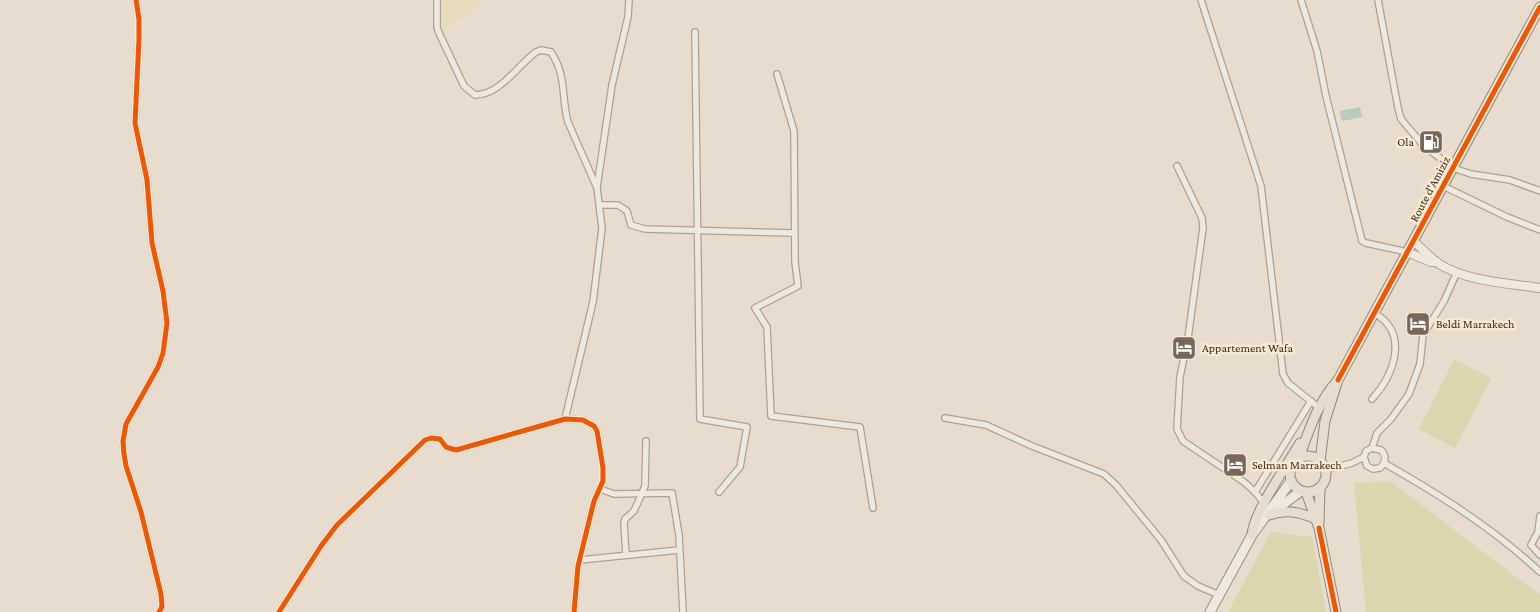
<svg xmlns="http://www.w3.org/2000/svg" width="1540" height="612" font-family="'Crimson Pro',serif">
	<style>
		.farmland { fill: #e8dabc }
		.green { fill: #dbd6ae }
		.water { fill: #b9cbbe }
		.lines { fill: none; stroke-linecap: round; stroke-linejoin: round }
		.minor-casing { stroke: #aca196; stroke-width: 8 }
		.tertiary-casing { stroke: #aca196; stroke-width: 10 }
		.secondary-casing { stroke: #9c9186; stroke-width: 11 }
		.primary-casing { stroke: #92877d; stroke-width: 11 }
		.minor { stroke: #efe8df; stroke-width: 5.5 }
		.tertiary { stroke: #efe8df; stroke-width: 8 }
		.secondary { stroke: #efe8df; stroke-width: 9 }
		.primary { stroke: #e6ddd0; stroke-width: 9 }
		.cycleway-casing { stroke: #f8e9d2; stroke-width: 8 }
		.cycleway { stroke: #e8590c; stroke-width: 5 }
		.labels { text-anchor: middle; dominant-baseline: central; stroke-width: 5; stroke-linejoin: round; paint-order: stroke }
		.poi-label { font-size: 12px; fill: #3c281d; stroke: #f8e9d2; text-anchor: start }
		.street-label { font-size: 12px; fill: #3c281d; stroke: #f8e9d2 }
	</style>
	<rect width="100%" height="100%" fill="#e7dccd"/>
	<polygon class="farmland" points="437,0 482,0 467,15 439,33"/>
	<g class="green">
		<polygon points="1454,360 1491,378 1455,448 1419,429"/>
		<polygon points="1391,482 1540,595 1540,612 1366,612 1354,483"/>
		<polygon points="1271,532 1312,537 1326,612 1228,612"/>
	</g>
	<polygon class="water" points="1360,107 1362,117 1343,121 1341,118 1340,111"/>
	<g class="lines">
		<defs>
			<g id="minor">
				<polyline points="136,0 139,19 139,39 135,123 147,180 152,243 163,291 167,323 163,353 158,367 126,424 123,441 124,454 126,466 141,512 161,594 162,607 159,612"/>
				<path d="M 437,0 L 437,27 L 439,33 L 464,86 L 475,95 C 500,95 517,66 536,52 L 541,50 L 551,52 C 567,76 561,97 568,122 L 597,188 L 602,228 L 593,302 L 565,419"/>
				<polyline points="1201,0 1261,186 1283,374 1288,383 1318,407"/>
				<polyline points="1301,0 1317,51 1326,96 1362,241 1366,243 1407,252"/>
				<polyline points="1378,0 1398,108 1401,119 1423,145 1453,168 1471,174 1510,180 1540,191"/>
				<polyline points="695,32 700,419 747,427 740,467 719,492"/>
				<polyline points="777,74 794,131 795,262 798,286 755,308 767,327 771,416 860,427 873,508"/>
				<polyline points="1177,166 1202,218 1203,228 1188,338 1180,377 1177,429 1183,441 1244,482 1255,492 1264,503"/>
				<polyline points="1443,186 1507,217 1540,230"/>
				<polyline points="597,187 612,85 628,17 629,0"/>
				<polyline points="600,205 618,205 627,211 631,225 645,229 794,233"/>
				<path d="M 1372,399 C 1394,375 1410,333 1374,313"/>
				<polyline points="945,418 986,425 1032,446 1104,474 1116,485 1161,540 1184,576 1198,586 1219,595"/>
				<polyline points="1372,448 1377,433 1391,419 1409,394 1420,364 1423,335 1444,301 1457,272"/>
				<path d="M 1384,463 C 1440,495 1493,528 1540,572"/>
				<path d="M 1325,470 L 1352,463 L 1364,457 L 1366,451 L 1372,448 L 1381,450 C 1387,456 1386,462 1380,468 L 1373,469 L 1367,466 L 1364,457"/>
				<polyline points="600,489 614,494 672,493 679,535 683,612"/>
				<polyline points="1255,492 1311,401"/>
				<polyline points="1540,516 1538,532 1531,545 1540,555"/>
				<polyline points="626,554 624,524 625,519 634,511 645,486 646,441"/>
				<polyline points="580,560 679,550"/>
				<polyline points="279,612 321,546 337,525 425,440 431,438 440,439 446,447 456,450 565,419 583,420 594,426 597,431 603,468 603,481 594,501 578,566 574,612"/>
			</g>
			<g id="tertiary">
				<path d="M 1413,241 C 1422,248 1430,258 1439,264 C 1469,282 1507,283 1540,288"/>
				<polyline points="1407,252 1431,262 1437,262"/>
			</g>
			<g id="secondary">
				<polyline points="1270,514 1301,491"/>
				<polyline points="1210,612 1252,535 1291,481"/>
			</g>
			<g id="primary">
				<circle cx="1308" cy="474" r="18"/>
				<path d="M 1299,458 C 1309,430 1318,402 1338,380 L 1540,7"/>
				<polyline points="1320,461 1325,421 1337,383"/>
				<polyline points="1306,492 1319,528 1336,612"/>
				<path d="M 1269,515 C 1287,509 1299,512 1316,519"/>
				<polyline points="1319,523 1320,488"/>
				<path d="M 1252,535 C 1253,513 1288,464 1300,443"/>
			</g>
		</defs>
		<use href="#minor" class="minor-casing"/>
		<use href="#tertiary" class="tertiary-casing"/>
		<use href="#secondary" class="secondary-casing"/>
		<use href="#primary" class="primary-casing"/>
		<use href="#minor" class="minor"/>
		<use href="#tertiary" class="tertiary"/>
		<use href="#secondary" class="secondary"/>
		<use href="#primary" class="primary"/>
		<defs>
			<g id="cycleway">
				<polyline points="136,0 139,19 139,39 135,123 147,180 152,243 163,291 167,323 163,353 158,367 126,424 123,441 124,454 126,466 141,512 161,594 162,607 159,612"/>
				<polyline points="1338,380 1540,7"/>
				<polyline points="1319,528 1336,612"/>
				<polyline points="279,612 321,546 337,525 425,440 431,438 440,439 446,447 456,450 565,419 583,420 594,426 597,431 603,468 603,481 594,501 578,566 574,612"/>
			</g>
		</defs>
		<use href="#cycleway" class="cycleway-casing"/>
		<use href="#cycleway" class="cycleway"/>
	</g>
	<defs>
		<symbol id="fuel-square" viewBox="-11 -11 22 22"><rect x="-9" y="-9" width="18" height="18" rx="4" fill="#78675b" stroke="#f8e9d2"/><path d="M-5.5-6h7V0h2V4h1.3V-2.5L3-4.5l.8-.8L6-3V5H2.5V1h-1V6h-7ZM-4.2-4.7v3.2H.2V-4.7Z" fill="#fff"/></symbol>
		<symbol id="hotel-square" viewBox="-11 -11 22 22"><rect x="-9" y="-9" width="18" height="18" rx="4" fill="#78675b" stroke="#f8e9d2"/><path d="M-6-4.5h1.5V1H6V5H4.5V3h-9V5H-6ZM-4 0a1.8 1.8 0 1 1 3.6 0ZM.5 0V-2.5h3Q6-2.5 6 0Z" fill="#fff"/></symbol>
	</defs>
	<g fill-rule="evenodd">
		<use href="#fuel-square" x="1417" y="128" width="28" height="28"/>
		<use href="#hotel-square" x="1404" y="310" width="28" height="28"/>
		<use href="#hotel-square" x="1170" y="334" width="28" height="28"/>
		<use href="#hotel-square" x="1221" y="451" width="28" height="28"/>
	</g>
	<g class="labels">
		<g class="poi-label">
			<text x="1414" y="142" text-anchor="end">Ola</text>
			<text x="1436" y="324">Beldi Marrakech</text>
			<text x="1202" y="348">Appartement Wafa</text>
			<text x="1252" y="465">Selman Marrakech</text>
		</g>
		<g class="street-label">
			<text transform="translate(1430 189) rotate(-62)">Route d'Amiziz</text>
		</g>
	</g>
</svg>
